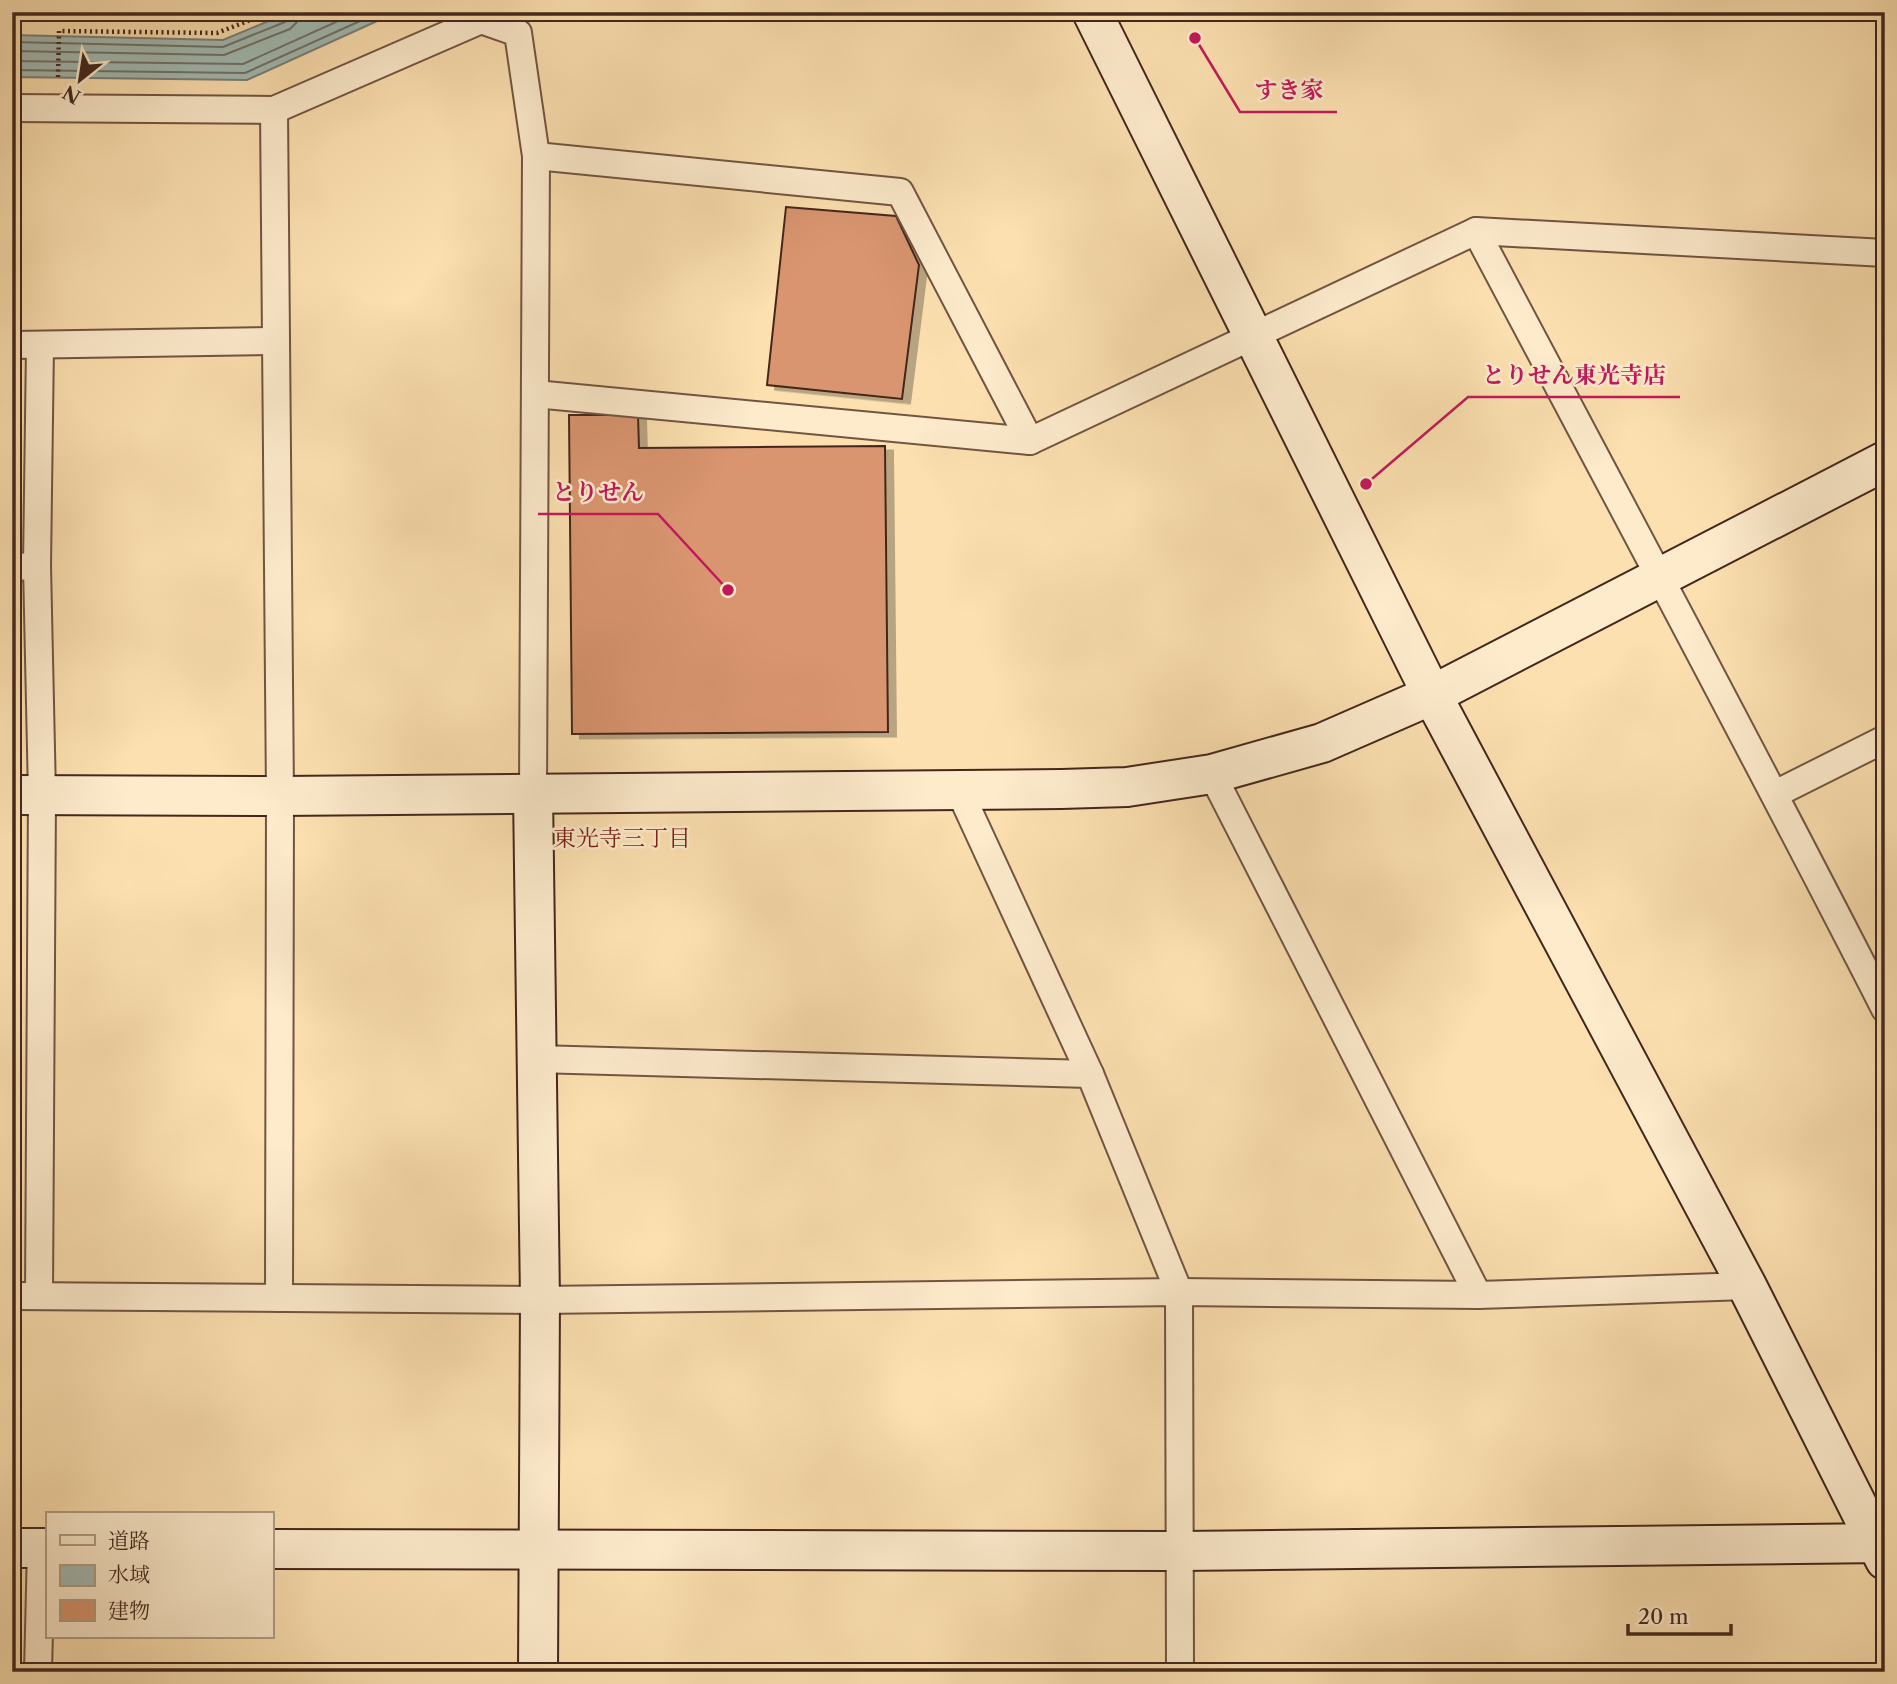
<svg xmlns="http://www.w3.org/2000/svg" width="1897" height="1684" font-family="'Libre Caslon Text','Noto Serif JP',serif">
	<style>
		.water { fill: #a1bbb4; stroke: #7b8078; stroke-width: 2 }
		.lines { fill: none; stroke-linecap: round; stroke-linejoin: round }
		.shore { stroke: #727168; stroke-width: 2 }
		.building { fill: #d9956f; stroke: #43271d; stroke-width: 2; filter: url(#shadow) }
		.street-casing { stroke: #715542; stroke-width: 30 }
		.secondary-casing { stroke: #43271d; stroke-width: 42 }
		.path { stroke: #43271d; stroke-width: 4.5; stroke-dasharray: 2 3.5; stroke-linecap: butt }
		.street { stroke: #fdebcc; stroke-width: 26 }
		.secondary { stroke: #fdebcc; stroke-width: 38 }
		.labels { text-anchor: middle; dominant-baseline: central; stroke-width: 5; stroke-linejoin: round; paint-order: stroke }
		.neighbourhood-label { font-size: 23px; fill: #7a1f14; stroke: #fdebcc }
		.leader { fill: none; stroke: #c2185b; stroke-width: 2.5 }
		.callout-dot { fill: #c2185b; stroke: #fdebcc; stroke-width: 2.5 }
		.callout-label { font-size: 23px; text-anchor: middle; font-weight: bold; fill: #c2185b; stroke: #fdebcc; stroke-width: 5; stroke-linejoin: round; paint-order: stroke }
	</style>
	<defs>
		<filter id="shadow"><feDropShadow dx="8" dy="4.5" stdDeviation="0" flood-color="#0004"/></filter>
	</defs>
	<rect width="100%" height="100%" fill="#fce0b0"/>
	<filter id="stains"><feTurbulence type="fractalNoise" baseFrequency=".00286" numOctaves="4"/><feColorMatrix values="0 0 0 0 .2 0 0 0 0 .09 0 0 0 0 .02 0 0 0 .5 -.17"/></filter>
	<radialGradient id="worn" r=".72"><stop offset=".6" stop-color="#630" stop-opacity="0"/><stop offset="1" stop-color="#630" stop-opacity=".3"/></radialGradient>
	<polygon class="water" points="290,12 397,12 247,80 12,77 12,35 223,40"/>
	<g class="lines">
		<g class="shore">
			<polyline points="12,42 223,47 285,22 289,18 290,12"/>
			<polyline points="12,51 224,55 290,29 297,22 298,12"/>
			<polyline points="12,61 243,64 358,12"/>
			<polyline points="12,70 245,73 380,12"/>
		</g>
	</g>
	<g class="building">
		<polygon points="786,207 896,216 919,265 902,399 767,385"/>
		<polygon points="569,415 638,415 639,448 885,446 888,732 572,734"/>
	</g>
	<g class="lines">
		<defs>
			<g id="street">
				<polyline points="12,108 274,110 481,20 518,33 536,156 533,793"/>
				<polyline points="274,110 280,796 279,1298"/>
				<polyline points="536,156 900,192 1030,441"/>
				<path d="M 1476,231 C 1613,490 1752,748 1885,1009"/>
				<polyline points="12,345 274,341"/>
				<polyline points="535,394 1030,441 1476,231 1885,253"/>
				<polyline points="12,567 37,566"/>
				<polyline points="1212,774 1478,1295"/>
				<polyline points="959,790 1090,1074 1179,1292 1180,1672"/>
				<polyline points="1775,794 1885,739"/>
				<polyline points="536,1059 1090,1074"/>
				<polyline points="39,1295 42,795 37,566 40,345"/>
				<polyline points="12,1296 540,1300 1179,1292 1478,1295 1747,1286"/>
				<polyline points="38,1672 41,1548"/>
			</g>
			<g id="secondary">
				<polyline points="1092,12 1432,695 1747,1286 1885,1560"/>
				<polyline points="533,793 540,1300 538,1672"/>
				<polyline points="12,795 280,796 1061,789 1127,787 1212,774 1322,743 1432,695 1885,461"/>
				<polyline points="12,1548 47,1548"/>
				<polyline points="271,1549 1181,1551 1885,1543"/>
			</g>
		</defs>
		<use href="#street" class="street-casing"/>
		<use href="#secondary" class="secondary-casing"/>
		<polyline class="path" points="58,77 59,31 217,33 271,12"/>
		<use href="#street" class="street"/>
		<use href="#secondary" class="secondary"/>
	</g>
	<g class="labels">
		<g class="neighbourhood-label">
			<text x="622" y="838">東光寺三丁目</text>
		</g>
	</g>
	<path class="leader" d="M1195 38L1240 112H1337M1366 484L1468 397H1680M728 590L658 514H538"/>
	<g class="callout-dot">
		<circle cx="1195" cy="38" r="7"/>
		<circle cx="1366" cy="484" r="7"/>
		<circle cx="728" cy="590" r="7"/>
	</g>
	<g class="callout-label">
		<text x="1289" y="98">すき家</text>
		<text x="1574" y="383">とりせん東光寺店</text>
		<text x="598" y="500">とりせん</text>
	</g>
	<rect width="1897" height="1684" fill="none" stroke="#fce0b0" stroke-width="42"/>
	<rect x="14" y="14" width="1869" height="1656" fill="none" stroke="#43271d" stroke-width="3.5"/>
	<rect x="21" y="21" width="1855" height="1642" fill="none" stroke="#43271d" stroke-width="2"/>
	<rect x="46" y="1512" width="228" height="126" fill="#fdebcc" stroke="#b39d86" stroke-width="2"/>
	<rect x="60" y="1535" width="35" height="10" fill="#fdebcc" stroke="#b39d86" stroke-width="2"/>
	<text x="108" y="1548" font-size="21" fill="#43271d">道路</text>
	<rect x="60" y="1565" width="35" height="21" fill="#a1bbb4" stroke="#b39d86" stroke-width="2"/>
	<text x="108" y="1582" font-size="21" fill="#43271d">水域</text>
	<rect x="60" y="1600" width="35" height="21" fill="#d9956f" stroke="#b39d86" stroke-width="2"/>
	<text x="108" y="1618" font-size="21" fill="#43271d">建物</text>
	<g transform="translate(80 80) rotate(210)" stroke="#fdebcc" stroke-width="5" paint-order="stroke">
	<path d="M0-5L12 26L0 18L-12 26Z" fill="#43271d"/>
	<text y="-10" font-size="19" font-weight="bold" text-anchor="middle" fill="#43271d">N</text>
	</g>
	<path d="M1628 1624v10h103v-10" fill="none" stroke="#43271d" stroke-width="3.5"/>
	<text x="1638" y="1624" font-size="21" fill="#43271d" stroke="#fdebcc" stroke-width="5" paint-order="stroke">20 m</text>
	<rect width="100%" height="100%" filter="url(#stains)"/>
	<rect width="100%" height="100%" fill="url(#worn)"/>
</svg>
